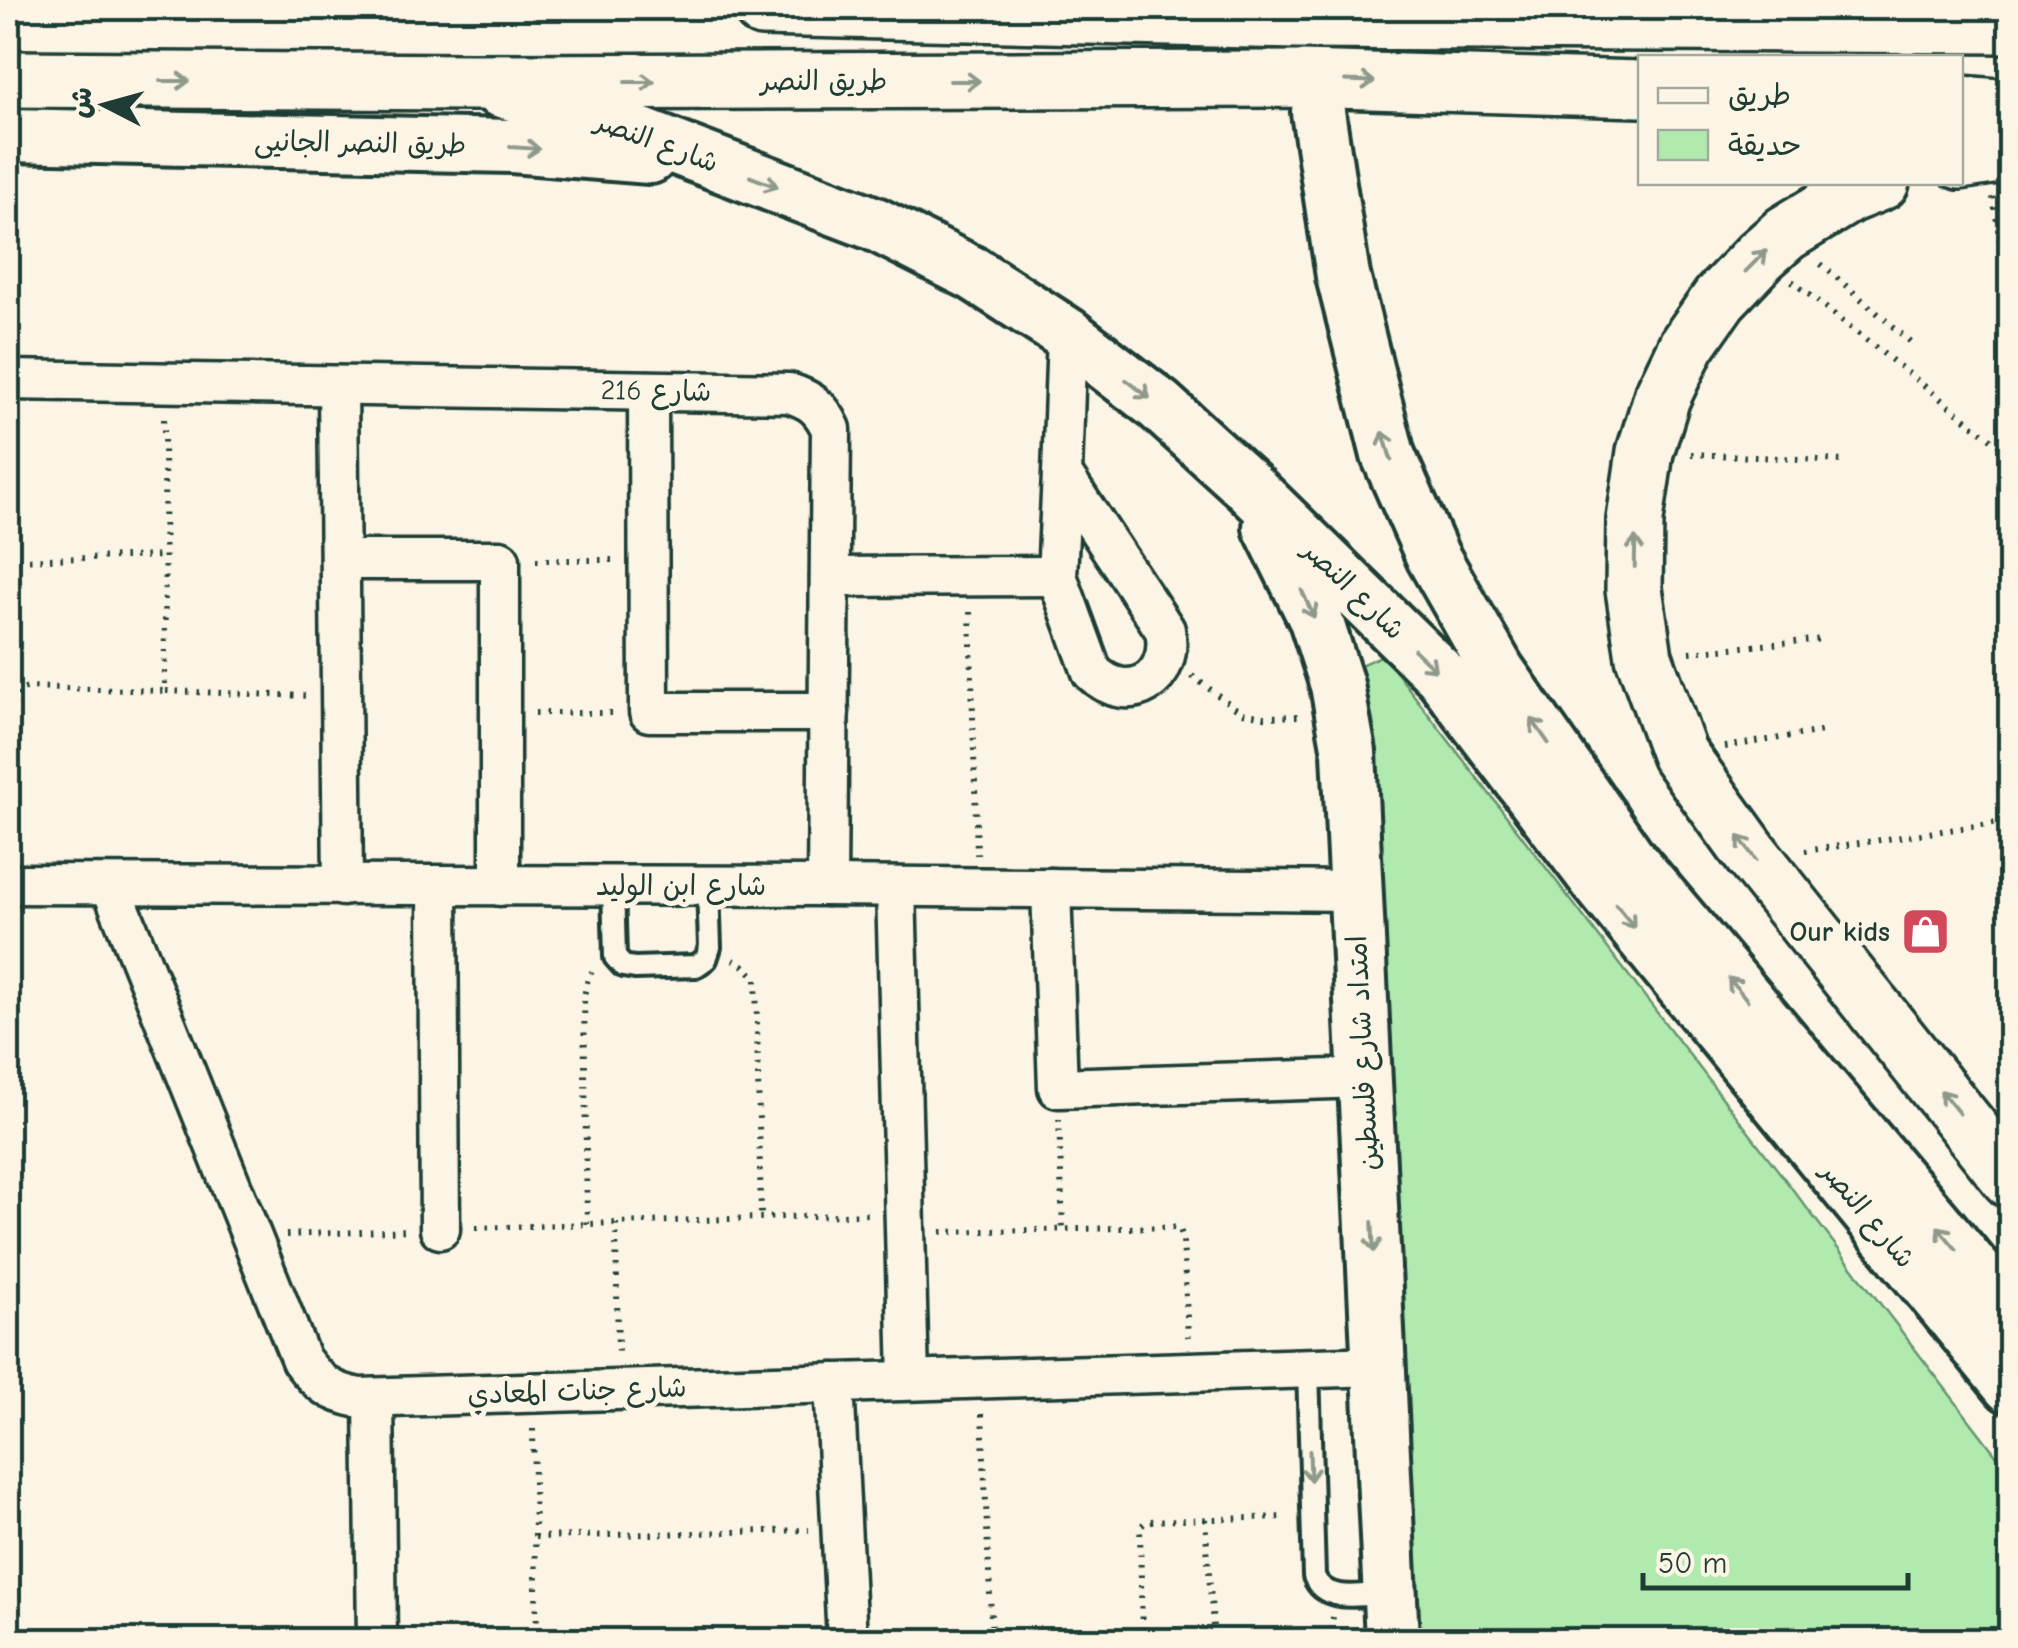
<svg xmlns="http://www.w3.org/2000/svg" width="2018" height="1648" font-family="'Comic Neue','Playpen Sans Arabic',sans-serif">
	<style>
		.green { fill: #b0eaaf; stroke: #689472; stroke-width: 2.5 }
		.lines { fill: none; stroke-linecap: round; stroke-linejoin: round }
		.lane-casing { stroke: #1f3d34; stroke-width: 28 }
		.street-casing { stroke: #1f3d34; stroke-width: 45 }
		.secondary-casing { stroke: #1f3d34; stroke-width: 60 }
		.highway-casing { stroke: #1f3d34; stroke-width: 62 }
		.path { stroke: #1f3d34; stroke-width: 6; stroke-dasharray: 2.5 8; stroke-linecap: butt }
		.lane { stroke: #fcf5e5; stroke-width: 20 }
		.street { stroke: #fcf5e5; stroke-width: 38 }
		.secondary { stroke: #fcf5e5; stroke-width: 52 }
		.highway { stroke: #fcf5e5; stroke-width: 55 }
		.oneway { stroke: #8e998c }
		.labels { text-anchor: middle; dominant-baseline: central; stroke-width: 10; stroke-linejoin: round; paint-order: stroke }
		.street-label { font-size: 28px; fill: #1f3d34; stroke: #fcf5e5 }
		.poi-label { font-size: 28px; font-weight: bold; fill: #1f3d34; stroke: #fcf5e5; text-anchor: end }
	</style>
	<rect width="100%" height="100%" fill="#fcf5e5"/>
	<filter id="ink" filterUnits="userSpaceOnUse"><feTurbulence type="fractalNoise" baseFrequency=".01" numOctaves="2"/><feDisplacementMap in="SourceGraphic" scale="20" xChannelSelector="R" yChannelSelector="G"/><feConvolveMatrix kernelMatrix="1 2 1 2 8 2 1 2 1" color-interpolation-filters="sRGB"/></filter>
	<g filter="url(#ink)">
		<polygon class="green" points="1383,655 2010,1473 2010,1640 1418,1640 1360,665"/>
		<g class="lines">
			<defs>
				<g id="lane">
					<polyline points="613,886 615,957 623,966 635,968 696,966 706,959 710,947 708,886"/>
					<path d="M 1308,1368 L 1314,1576 C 1325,1605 1364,1594 1390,1593"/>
				</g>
				<g id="street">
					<path d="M 8,380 L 789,393 C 811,400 821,407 831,429 L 827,886"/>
					<polyline points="338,386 343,886"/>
					<polyline points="648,391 649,712 829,712"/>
					<path d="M 1062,474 L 1057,576 L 1092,672 C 1129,708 1175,679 1165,630 L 1062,474 L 1067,334"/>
					<polyline points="340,560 500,560 500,886"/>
					<polyline points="830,577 1057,576"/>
					<polyline points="8,884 827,886 1354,891"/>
					<path d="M 111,886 L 301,1360 C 319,1384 330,1392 359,1398 L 1379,1366"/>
					<polyline points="438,886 440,1229"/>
					<polyline points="896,887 909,1380"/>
					<polyline points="1051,888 1058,1088 1364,1078"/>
					<polyline points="834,1383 847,1640"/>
					<polyline points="374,1398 377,1639"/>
				</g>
				<g id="secondary">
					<polyline points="499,90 603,120 875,224 974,274 1067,334 1159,405 1248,486 1442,676 1599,883 2010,1386"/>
					<polyline points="1318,112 1343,276 1388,455 1433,557 1498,671 1630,860 2010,1312"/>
					<polyline points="8,135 512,146 650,157"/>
					<polyline points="1270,527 1316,620 1337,685 1349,752 1392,1640"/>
				</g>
				<g id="highway">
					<polyline points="762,8 1297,21 2010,25"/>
					<polyline points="8,79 473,82 1302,79 1640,89"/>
					<polyline points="1960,104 2010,108"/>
					<polyline points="1960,161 2010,153"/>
					<polyline points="1881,182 1848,195 1786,233 1760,256 1720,298 1687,345 1662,397 1645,452 1635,520 1634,589 1644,657 1679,754 1754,858 2010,1179"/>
				</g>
			</defs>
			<use href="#lane" class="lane-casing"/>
			<use href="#street" class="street-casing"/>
			<use href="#secondary" class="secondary-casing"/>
			<use href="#highway" class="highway-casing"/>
			<g class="path">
				<polyline points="1993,197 2003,260"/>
				<polyline points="1821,264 1914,345"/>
				<polyline points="1792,281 2010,454"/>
				<polyline points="164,419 165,691 309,696"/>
				<polyline points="1691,454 1844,461"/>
				<polyline points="8,560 165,556"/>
				<polyline points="536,560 613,560"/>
				<polyline points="970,612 977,855"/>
				<polyline points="1690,652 1824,639"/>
				<polyline points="1192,676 1242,713 1265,717 1302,716"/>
				<polyline points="535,713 618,713"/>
				<polyline points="1725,747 1823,731"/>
				<polyline points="1805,851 2010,821"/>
				<polyline points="10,852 14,699 20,690 29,687 165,691"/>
				<polyline points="733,960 743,965 756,978 761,1217"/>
				<polyline points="1059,1119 1063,1230"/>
				<polyline points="616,1223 618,1357"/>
				<polyline points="587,1224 584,996 588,978 592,972"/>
				<polyline points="476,1228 868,1214"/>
				<polyline points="941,1232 1171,1227 1180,1229 1183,1239 1188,1337"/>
				<polyline points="286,1235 409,1230"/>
				<polyline points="982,1414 992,1640"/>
				<polyline points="533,1429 537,1640"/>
				<polyline points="1205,1519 1214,1640"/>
				<polyline points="535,1537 809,1530"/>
				<polyline points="1142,1640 1140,1527 1147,1521 1286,1517"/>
				<polyline points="1328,1640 1351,1639"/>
				<polyline points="1330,1640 1333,1617"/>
			</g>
			<use href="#lane" class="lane"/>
			<use href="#street" class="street"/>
			<use href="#secondary" class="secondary"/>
			<use href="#highway" class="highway"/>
		</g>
		<defs><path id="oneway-shaft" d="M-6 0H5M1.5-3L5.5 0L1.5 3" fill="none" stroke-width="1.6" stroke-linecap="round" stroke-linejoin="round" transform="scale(2.5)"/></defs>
		<g class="oneway">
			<use href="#oneway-shaft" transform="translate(175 81)"/>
			<use href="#oneway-shaft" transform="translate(965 81)"/>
			<use href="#oneway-shaft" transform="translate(1360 81) rotate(2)"/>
			<use href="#oneway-shaft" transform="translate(640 82)"/>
			<use href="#oneway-shaft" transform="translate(525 148) rotate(4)"/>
			<use href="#oneway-shaft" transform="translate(764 182) rotate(21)"/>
			<use href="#oneway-shaft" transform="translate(1756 261) rotate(-45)"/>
			<use href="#oneway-shaft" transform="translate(1138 389) rotate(38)"/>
			<use href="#oneway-shaft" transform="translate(1387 446) rotate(-107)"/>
			<use href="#oneway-shaft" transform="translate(1635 552) rotate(-89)"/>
			<use href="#oneway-shaft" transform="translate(1308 604) rotate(65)"/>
			<use href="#oneway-shaft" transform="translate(1425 660) rotate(44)"/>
			<use href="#oneway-shaft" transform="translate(1540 731) rotate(-125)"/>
			<use href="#oneway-shaft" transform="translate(1747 848) rotate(-126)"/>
			<use href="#oneway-shaft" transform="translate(1625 916) rotate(51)"/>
			<use href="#oneway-shaft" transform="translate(1738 989) rotate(-130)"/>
			<use href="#oneway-shaft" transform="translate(1950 1102) rotate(-129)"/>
			<use href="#oneway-shaft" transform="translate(1373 1237) rotate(87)"/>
			<use href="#oneway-shaft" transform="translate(1947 1238) rotate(-130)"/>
			<use href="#oneway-shaft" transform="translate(1310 1466) rotate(88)"/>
		</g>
	</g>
	<defs>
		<symbol id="shop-square" viewBox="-11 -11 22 22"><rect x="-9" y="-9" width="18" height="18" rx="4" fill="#d1495b" stroke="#fcf5e5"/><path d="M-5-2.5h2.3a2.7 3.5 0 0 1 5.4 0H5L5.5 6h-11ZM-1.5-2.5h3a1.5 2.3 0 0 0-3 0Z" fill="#fff"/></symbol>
	</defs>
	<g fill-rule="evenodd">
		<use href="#shop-square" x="1898" y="904" width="55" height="55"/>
	</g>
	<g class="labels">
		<g class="street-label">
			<text x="824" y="81">طريق النصر</text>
			<text transform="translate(657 142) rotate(20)">شارع النصر</text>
			<text transform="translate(360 143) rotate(1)">طريق النصر الجانيى</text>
			<text transform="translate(656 391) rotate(1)">شارع 216</text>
			<text transform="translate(1354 590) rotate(44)">شارع النصر</text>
			<text x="681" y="886">شارع ابن الوليد</text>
			<text transform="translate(1363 1053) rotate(-93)">امتداد شارع فلسطين</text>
			<text transform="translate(1868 1215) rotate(50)">شارع النصر</text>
			<text transform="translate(577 1391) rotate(-2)">شارع جنات المعادي</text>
		</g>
		<g class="poi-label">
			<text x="1890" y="932">Our kids</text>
		</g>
	</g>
	<rect width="2018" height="1648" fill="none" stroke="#fcf5e5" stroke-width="40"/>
	<rect x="20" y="20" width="1978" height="1608" fill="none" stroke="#1f3d34" stroke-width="4" filter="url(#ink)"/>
	<rect x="1638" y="55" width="325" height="130" fill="#fcf5e5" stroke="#a4ab9e" stroke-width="2.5"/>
	<rect x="1658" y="88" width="50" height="15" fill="#fcf5e5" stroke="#a4ab9e" stroke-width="2.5"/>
	<text x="1728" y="105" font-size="30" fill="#1f3d34">طريق</text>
	<rect x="1658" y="130" width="50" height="30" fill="#b0eaaf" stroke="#a4ab9e" stroke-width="2.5"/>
	<text x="1728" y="155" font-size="30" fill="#1f3d34">حديقة</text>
	<g transform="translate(105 105) rotate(276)" stroke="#fcf5e5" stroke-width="8" paint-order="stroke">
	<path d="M0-8L18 38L0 25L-18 38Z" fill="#1f3d34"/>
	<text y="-15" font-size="28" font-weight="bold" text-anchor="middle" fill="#1f3d34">ش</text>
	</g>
	<path d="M1643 1573v15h265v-15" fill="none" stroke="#1f3d34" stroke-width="5"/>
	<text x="1658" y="1573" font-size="30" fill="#1f3d34" stroke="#fcf5e5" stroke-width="8" paint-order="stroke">50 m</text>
</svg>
